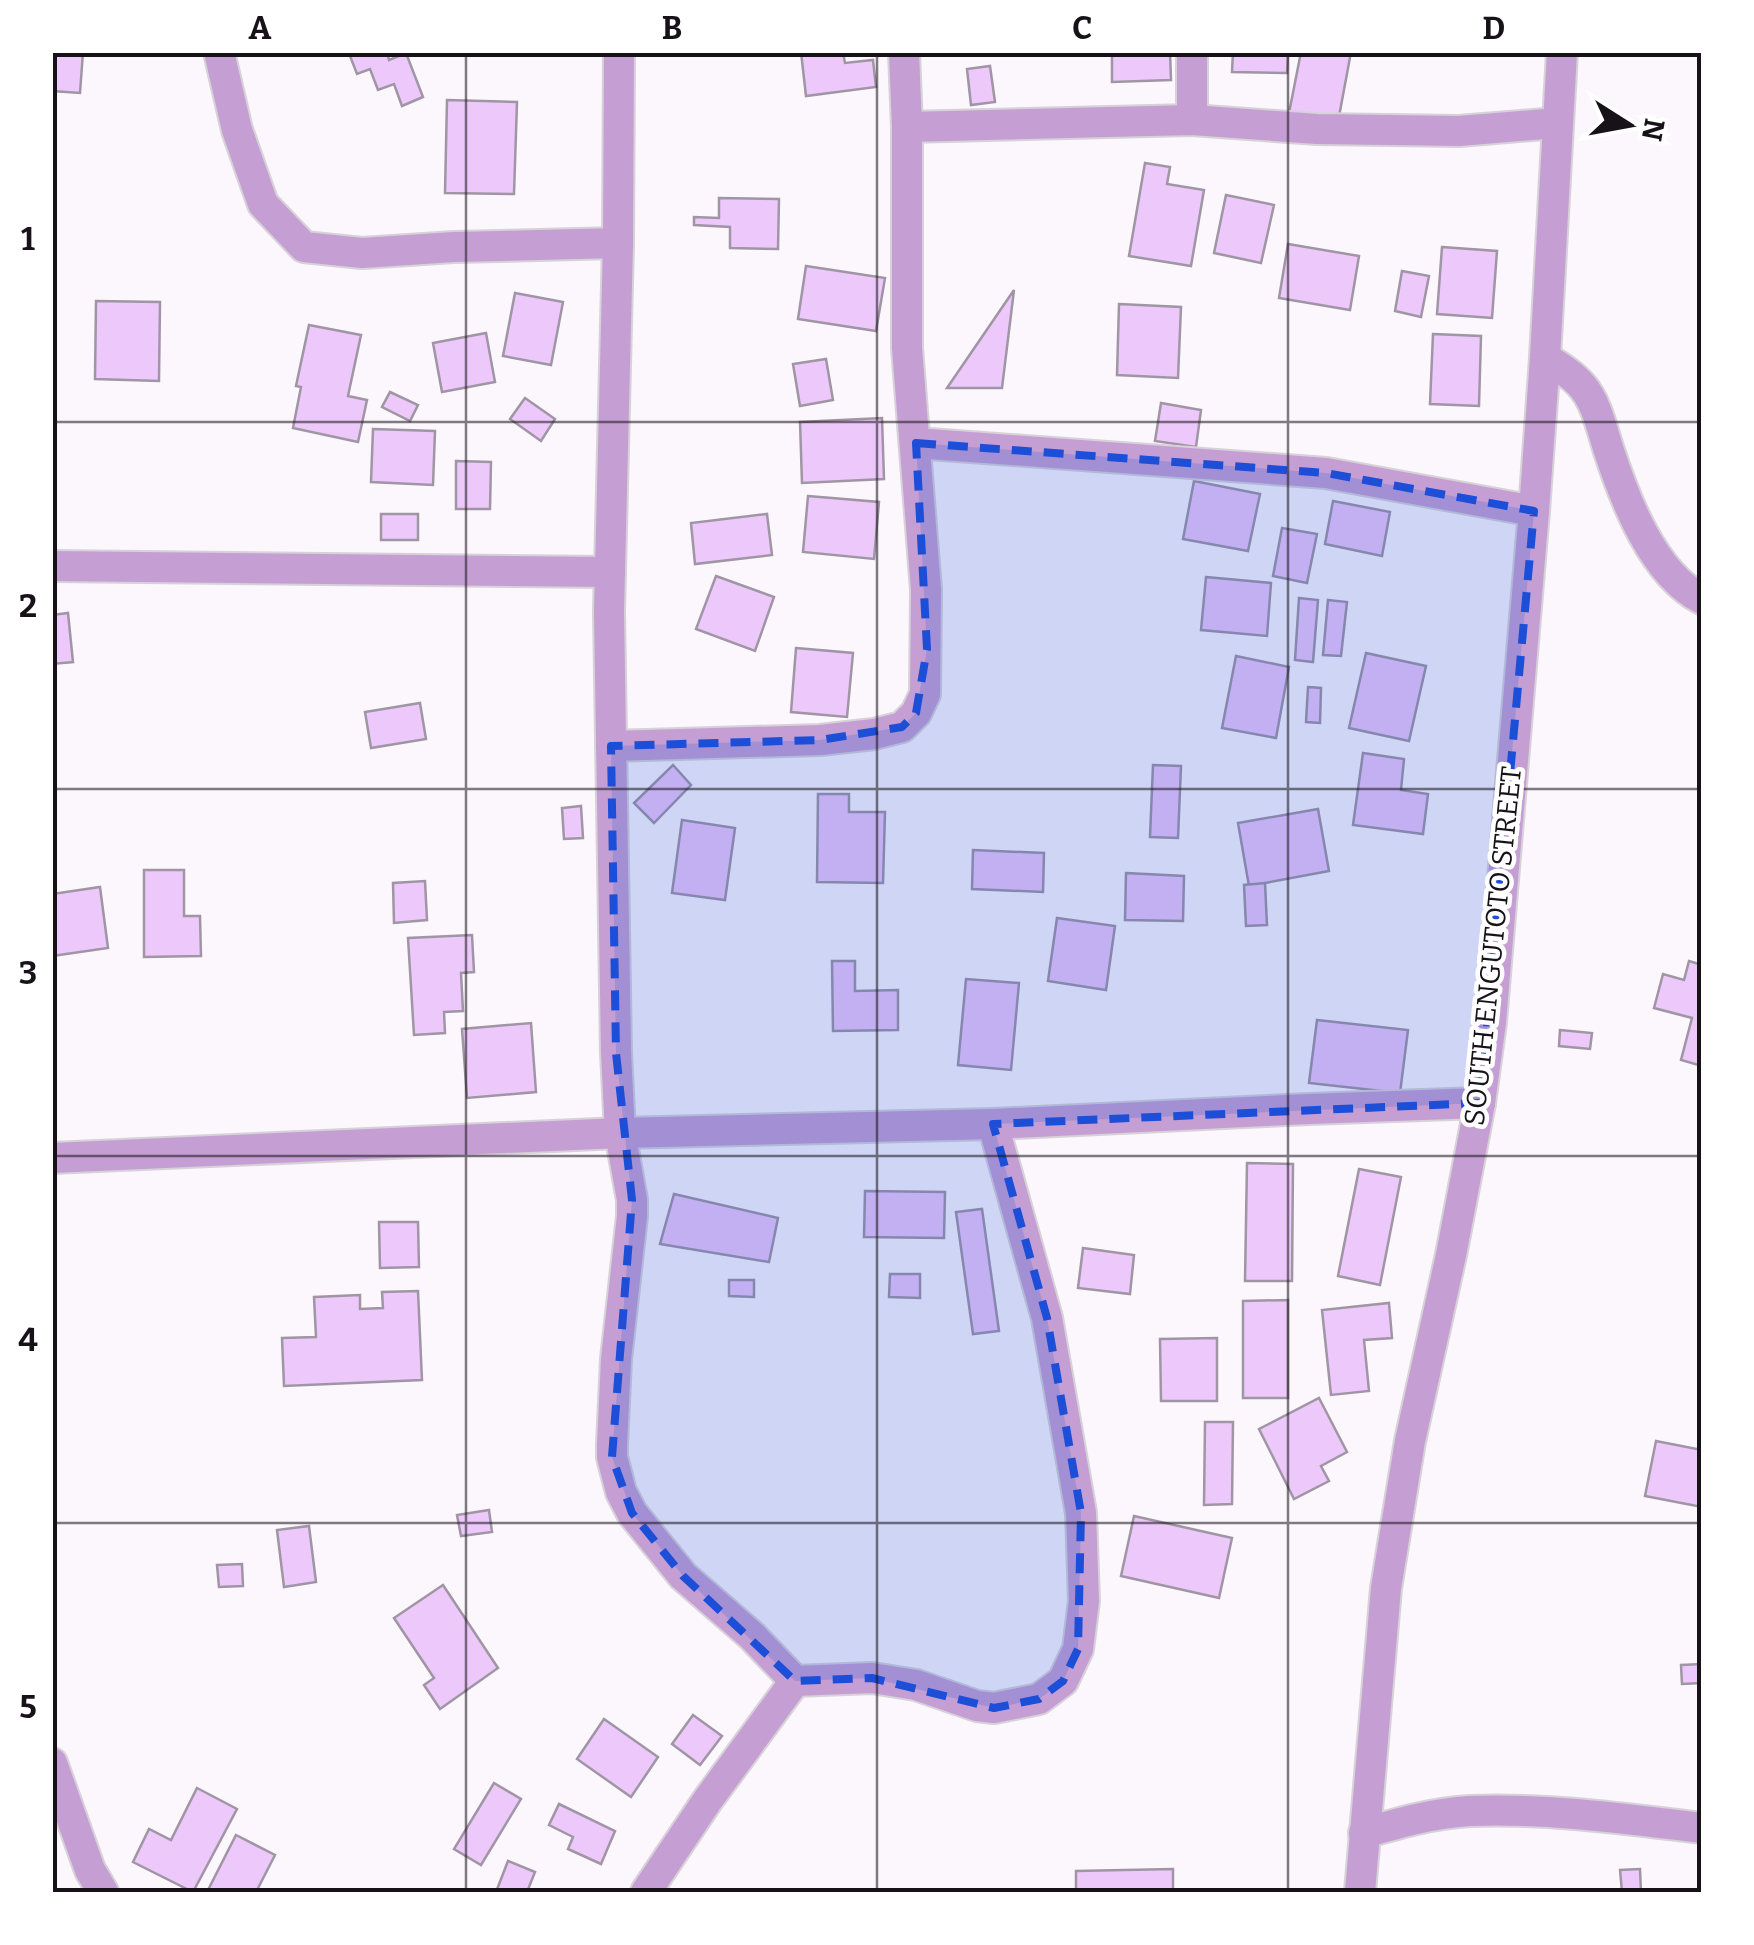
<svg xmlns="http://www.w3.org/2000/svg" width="1754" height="1945" font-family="Bitter,serif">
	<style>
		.building { fill: #edc9fb; stroke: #a095a4; stroke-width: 2.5 }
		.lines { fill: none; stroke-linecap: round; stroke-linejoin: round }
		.street-casing { stroke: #d7d2d8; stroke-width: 34 }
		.street { stroke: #c59fd4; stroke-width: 30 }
		.marked { fill: #1d4ed8; fill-opacity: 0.2; stroke: #1d4ed8; stroke-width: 8; stroke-dasharray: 20 12; stroke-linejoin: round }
		.grid { fill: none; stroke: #161217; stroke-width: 2.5; stroke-opacity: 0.55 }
		.labels { text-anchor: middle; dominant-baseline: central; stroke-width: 9; stroke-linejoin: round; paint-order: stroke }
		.street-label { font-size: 28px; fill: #161217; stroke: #fff }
		.neatline { fill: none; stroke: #161217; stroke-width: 4 }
		.grid-label { font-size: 32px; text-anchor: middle; font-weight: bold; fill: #161217 }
	</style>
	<rect width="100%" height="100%" fill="#fcf7fd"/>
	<g class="building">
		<polygon points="52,52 83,52 80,93 52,91"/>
		<polygon points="360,52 387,52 389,60 406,53 423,97 402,106 394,84 378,90 370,69 357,74 350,56"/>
		<polygon points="801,52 843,52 845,63 873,60 876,87 806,96"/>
		<polygon points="1112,52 1170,52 1171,80 1112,82"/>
		<polygon points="1233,52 1288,52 1287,73 1232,72"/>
		<polygon points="1301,52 1351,52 1338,122 1289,113"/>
		<polygon points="990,66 995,102 971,105 967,69"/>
		<polygon points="447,100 517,102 514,194 445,193"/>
		<polygon points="1145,163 1170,167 1167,184 1204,190 1191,266 1129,256"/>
		<polygon points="1226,195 1274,205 1261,263 1214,253"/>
		<polygon points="719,198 779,199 778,249 730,248 730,227 694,225 694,217 719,218"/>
		<polygon points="1288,244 1359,256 1350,310 1279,298"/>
		<polygon points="1442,247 1497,251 1492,318 1437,314"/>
		<polygon points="806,266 885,278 876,331 798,319"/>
		<polygon points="1402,271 1429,276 1421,317 1395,311"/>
		<polygon points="1014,290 1002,388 947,388"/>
		<polygon points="515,293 563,302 551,365 503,356"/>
		<polygon points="96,301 160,302 159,381 95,379"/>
		<polygon points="1119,304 1181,307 1178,378 1117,375"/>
		<polygon points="309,325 361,335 348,396 367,400 358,442 293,428 301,387 296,386"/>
		<polygon points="486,333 495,382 442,392 433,343"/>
		<polygon points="1433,334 1481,336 1479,406 1430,404"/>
		<polygon points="826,359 833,400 800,406 793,364"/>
		<polygon points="390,392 418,405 410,421 382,407"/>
		<polygon points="525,398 555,419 541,441 510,419"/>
		<polygon points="1161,403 1201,410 1196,447 1155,441"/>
		<polygon points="882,418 884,479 802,483 800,422"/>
		<polygon points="373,429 435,431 433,485 371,482"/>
		<polygon points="456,461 491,462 490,509 456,509"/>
		<polygon points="1194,481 1260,494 1248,551 1183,539"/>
		<polygon points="808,496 879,502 874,559 803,552"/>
		<polygon points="1333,501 1390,512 1382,556 1325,544"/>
		<rect x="381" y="514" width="37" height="26"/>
		<polygon points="767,514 772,555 695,564 691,523"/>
		<polygon points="1282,528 1317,534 1307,583 1273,576"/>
		<polygon points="716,576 774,597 755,651 696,629"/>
		<polygon points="1206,577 1271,583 1267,636 1201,630"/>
		<polygon points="1299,598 1318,600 1313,662 1295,660"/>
		<polygon points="1328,600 1347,602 1341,656 1323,655"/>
		<polygon points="68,613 73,662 52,664 52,615"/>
		<polygon points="796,648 853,653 847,717 791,712"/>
		<polygon points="1366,653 1426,666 1409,741 1349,728"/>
		<polygon points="1236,656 1289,667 1276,738 1222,728"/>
		<polygon points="1308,687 1321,688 1320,723 1306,722"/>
		<polygon points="420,703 426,739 371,748 365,712"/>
		<polygon points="1363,753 1404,759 1401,790 1428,794 1423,834 1353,825"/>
		<polygon points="673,765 691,785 654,823 634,803"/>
		<polygon points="1153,765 1181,766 1178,838 1150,837"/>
		<polygon points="818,794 849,794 849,812 885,812 883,883 817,882"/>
		<polygon points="581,806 583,838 564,839 562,808"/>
		<polygon points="1318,809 1329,871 1249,886 1238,823"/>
		<polygon points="682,820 735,828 725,900 672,893"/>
		<polygon points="973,850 1044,853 1043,892 972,889"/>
		<polygon points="144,870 184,870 184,916 200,916 201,956 144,957"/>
		<polygon points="1126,873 1184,876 1183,921 1125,920"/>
		<polygon points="425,881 427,920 394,923 393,883"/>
		<polygon points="1265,883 1267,925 1246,926 1244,885"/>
		<polygon points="100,887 108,948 52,956 52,894"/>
		<polygon points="1057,918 1115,926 1106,990 1048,981"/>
		<polygon points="472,935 474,972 461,973 463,1011 444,1012 445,1033 414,1035 408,938"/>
		<polygon points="832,961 855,961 855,991 898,990 898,1030 833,1031"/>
		<polygon points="1689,961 1702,965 1702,1066 1681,1060 1692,1018 1654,1008 1663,974 1684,980"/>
		<polygon points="966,979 1019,983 1011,1070 958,1065"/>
		<polygon points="1317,1020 1408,1030 1400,1093 1309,1083"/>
		<polygon points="531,1023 536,1092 467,1098 462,1029"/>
		<polygon points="1560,1030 1592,1033 1590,1049 1559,1046"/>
		<polygon points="1247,1163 1293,1164 1292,1281 1245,1281"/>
		<polygon points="1359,1169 1401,1177 1380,1285 1338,1276"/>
		<polygon points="865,1191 945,1192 944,1238 864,1237"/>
		<polygon points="674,1194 778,1218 769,1262 660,1244"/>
		<polygon points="982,1209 999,1331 973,1334 956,1212"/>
		<polygon points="379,1222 418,1222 419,1267 380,1268"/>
		<polygon points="1083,1248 1134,1255 1130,1294 1078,1288"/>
		<polygon points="890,1274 920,1274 920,1298 889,1297"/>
		<polygon points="729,1280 754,1280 754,1297 729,1296"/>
		<polygon points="418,1291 422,1380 284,1386 282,1338 316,1337 314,1297 360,1295 360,1309 383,1308 382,1292"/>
		<polygon points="1288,1300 1288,1398 1243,1398 1243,1301"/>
		<polygon points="1389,1303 1392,1338 1364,1340 1369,1391 1331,1395 1322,1310"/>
		<polygon points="1217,1338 1217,1401 1161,1401 1160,1339"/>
		<polygon points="1319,1398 1347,1452 1321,1466 1329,1481 1294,1499 1259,1429"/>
		<polygon points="1205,1422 1233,1422 1232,1504 1204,1505"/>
		<polygon points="1656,1441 1702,1450 1702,1507 1645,1496"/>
		<polygon points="489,1510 492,1532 461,1536 457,1515"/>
		<polygon points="1134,1516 1232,1538 1219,1598 1121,1576"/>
		<polygon points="309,1526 316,1582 284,1587 277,1530"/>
		<polygon points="242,1564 243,1586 219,1587 217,1565"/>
		<polygon points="443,1585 498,1668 440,1709 424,1685 434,1678 394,1618"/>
		<polygon points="1702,1664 1702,1683 1682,1684 1681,1665"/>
		<polygon points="693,1715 722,1736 700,1765 672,1744"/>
		<polygon points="604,1719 658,1757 631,1797 577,1759"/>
		<polygon points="494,1783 521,1799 481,1865 454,1849"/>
		<polygon points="197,1788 237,1809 193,1892 133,1862 149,1829 171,1840"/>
		<polygon points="559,1804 615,1831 601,1864 568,1849 573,1837 549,1825"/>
		<polygon points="236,1835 275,1855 256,1892 207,1892"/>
		<polygon points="508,1861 535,1872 527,1892 496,1892"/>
		<polygon points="1173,1869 1173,1892 1076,1892 1076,1871"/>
		<polygon points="1640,1869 1641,1892 1622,1892 1620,1870"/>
	</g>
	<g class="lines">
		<defs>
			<g id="street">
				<polyline points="219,52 237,130 263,204 304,247 362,253 454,247 618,243"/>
				<polyline points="619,52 618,243 609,611 616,1053 620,1133 632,1200 632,1216 616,1359 612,1444 612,1457 621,1492 632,1513 683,1576 752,1636 795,1681"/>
				<polyline points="1192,52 1192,120"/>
				<polyline points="907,127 1192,120 1317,129 1459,131 1557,123"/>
				<path d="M 1545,358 C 1558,366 1572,374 1582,386 C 1597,403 1602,430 1609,451 C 1625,500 1653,574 1702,599"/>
				<polyline points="916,443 1326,473 1534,511"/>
				<polyline points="52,566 610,572"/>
				<polyline points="611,746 820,740 874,734 902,727 916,713 925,694 926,590 907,348 907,127 904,52"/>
				<polyline points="52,1158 620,1133 993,1124 1309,1109 1480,1103"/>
				<polyline points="52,1763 90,1870 103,1892"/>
				<path d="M 1364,1833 C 1399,1823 1433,1813 1470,1811 C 1547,1808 1625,1819 1702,1828"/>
				<polyline points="646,1892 707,1801 795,1681 872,1678 916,1685 977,1706 994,1708 1039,1699 1063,1681 1078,1649 1084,1601 1081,1513 1047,1318 993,1124"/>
				<polyline points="1360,1892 1386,1588 1410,1441 1451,1255 1480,1103 1491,1022 1534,511 1545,358 1562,52"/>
			</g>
		</defs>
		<use href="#street" class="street-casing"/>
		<use href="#street" class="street"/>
	</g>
	<path class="marked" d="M 916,443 L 1326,473 L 1534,511 L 1480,1103 L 993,1124 L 1047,1318 L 1081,1513 L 1078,1649 L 1063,1681 L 1039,1699 L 994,1708 L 872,1678 L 795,1681 L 683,1576 L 632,1513 L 612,1457 L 632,1200 L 616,1053 L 611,746 L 820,740 L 902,727 L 916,713 L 927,649 Z"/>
	<path class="grid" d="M 466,52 L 466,1892M 877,52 L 877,1892M 1288,52 L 1288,1892M 52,422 L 1702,422M 52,789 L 1702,789M 52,1156 L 1702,1156M 52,1523 L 1702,1523"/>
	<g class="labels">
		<g class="street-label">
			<text transform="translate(1493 946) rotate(-84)">SOUTH ENGUTOTO STREET</text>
		</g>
	</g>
	<rect width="1754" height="1945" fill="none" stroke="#ffffff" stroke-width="110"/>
	<g transform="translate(1629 125) rotate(101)" stroke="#ffffff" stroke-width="8" paint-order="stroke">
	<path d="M0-8L18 38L0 25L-18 38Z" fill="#161217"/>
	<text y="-15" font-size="28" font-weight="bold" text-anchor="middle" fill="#161217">N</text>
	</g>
	<rect x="55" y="55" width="1644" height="1835" class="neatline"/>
	<g class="grid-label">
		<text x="260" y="39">A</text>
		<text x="672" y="39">B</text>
		<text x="1082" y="39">C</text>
		<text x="1494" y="39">D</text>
		<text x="28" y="250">1</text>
		<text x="28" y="617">2</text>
		<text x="28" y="984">3</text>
		<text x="28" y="1351">4</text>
		<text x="28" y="1718">5</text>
	</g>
</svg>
